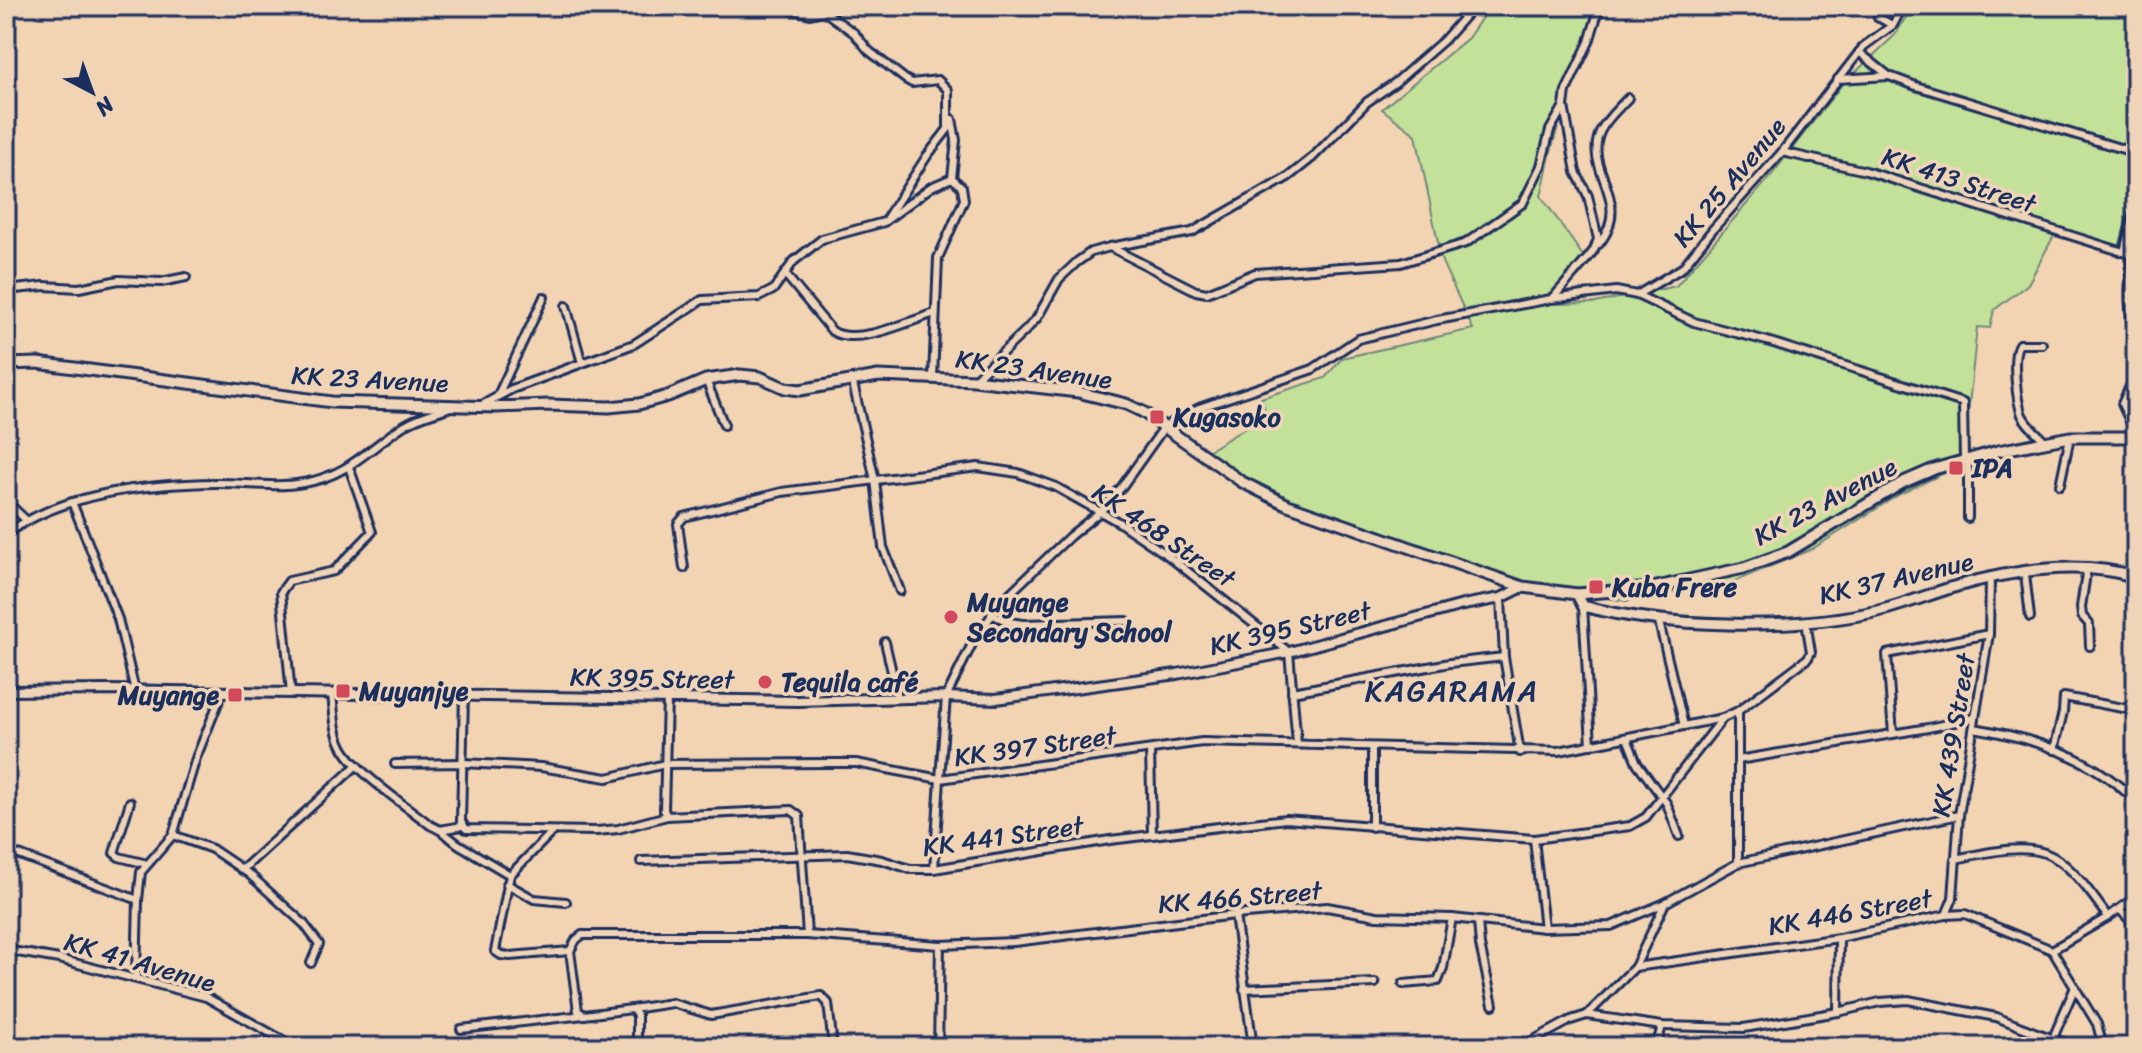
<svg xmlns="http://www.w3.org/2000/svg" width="2142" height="1053" font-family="Sriracha,sans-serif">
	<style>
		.green { fill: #c3e198; stroke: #6f887b; stroke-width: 2 }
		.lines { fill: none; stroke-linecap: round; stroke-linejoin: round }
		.minor-casing { stroke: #1b2f5e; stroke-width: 12 }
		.tertiary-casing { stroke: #1b2f5e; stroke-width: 14 }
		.secondary-casing { stroke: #1b2f5e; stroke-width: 15 }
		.minor { stroke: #f0d4b7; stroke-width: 6 }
		.tertiary { stroke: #f0d4b7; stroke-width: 8 }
		.secondary { stroke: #f0d4b7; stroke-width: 9 }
		.poi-dot { fill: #d1495b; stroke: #f0d4b7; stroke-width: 3 }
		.labels { text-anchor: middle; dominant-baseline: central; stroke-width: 7; stroke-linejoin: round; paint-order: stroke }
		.street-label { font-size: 26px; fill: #1b2f5e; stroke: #f0d4b7 }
		.poi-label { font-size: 26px; font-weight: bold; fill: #1b2f5e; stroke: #f0d4b7; text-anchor: start }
		.quarter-label { font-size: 30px; letter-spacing: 2px; fill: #1b2f5e; stroke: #f0d4b7 }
	</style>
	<rect width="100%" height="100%" fill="#f2d3b2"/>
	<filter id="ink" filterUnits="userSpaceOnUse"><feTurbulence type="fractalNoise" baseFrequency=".0125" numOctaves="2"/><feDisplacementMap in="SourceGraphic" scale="16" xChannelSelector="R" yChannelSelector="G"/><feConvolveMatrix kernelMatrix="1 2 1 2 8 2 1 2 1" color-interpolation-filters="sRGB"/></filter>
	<g filter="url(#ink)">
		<polygon class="green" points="1490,6 1595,6 1552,147 1541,196 1583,256 1558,304 1595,303 1676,286 1770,177 1841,86 1895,35 1913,6 2136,6 2136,182 2119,248 2058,228 2028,284 1994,310 1990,328 1977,327 1963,464 1900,494 1812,549 1733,582 1626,601 1525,585 1270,495 1206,452 1267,415 1261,398 1325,378 1342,358 1473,329 1442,262 1416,135 1382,109 1468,38"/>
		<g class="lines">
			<defs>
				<g id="minor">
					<polyline points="775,6 810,14 847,6"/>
					<polyline points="1875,6 1878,17 1892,25"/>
					<polyline points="824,11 854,33 869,51 905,79 912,83 938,80 948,90 948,129 927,156 888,216"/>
					<polyline points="1859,52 1889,76 1916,86 2136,153"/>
					<polyline points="1838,79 1889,76"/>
					<polyline points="952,119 956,140 952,178"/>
					<polyline points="1782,152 1866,171 2136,256"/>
					<path d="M 1599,244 C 1634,200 1583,171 1600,132 C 1606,119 1619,108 1628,98"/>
					<polyline points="1110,247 1196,291 1207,293 1255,273 1401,263 1466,243 1523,203 1541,166 1550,130 1564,106"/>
					<polyline points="2124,252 2136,204"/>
					<path d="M 2133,255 C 2129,279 2126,310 2136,333"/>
					<path d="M 785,274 L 832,331 C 856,347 909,321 935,313"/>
					<polyline points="6,290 44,286 79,288 119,280 161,282 186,277"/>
					<polyline points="1637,295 1682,268 1713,229 1782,152 1864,46 1893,25 1903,6"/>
					<polyline points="1553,298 1587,259 1594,250 1598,239 1588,196 1576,172 1564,106 1566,91 1589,42 1600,6"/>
					<polyline points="566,306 582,363"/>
					<path d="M 2042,344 L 2019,344 C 2011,356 2017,402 2022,415 C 2027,425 2037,433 2044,440"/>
					<polyline points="2136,373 2122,404 2136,434"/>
					<polyline points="852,379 875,480 883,547 900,591"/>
					<polyline points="706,380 724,425"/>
					<polyline points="974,380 1026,330 1037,318 1059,279 1077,262 1091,252 1110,247 1192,232 1288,177 1312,158 1367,102 1396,82 1444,40 1474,6"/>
					<polyline points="498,395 544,297"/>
					<polyline points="482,405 512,389 634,344 702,300 759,297 773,290 794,261 822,239 884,222 931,187 952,178 962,187 964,200 938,258 933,378"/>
					<polyline points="1968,459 1968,518"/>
					<polyline points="2060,485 2070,437"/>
					<polyline points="6,501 27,521"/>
					<polyline points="72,502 118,619 135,691"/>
					<polyline points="2136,508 2133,519 2136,521"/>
					<path d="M 6,534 C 65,492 147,484 218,483 C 246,483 276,488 303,483 C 348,476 368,449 403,426 C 416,417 434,413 448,408"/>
					<polyline points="2087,567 2081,607 2082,616 2089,624 2090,646"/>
					<polyline points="684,568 678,524 684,517 782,492 978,467 1018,473 1056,487 1120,523 1167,555 1289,652 1297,744"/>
					<polyline points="2025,574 2030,617"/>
					<polyline points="1501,598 1504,657 1520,752"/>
					<polyline points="1583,606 1591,745"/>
					<polyline points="991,614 1009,622 1023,624 1127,621"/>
					<polyline points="1658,618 1684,726"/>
					<polyline points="885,642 898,698"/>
					<polyline points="1292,692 1450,663 1504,657"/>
					<polyline points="291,694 281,592 289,581 334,571 372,532 349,467"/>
					<path d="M 332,694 C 334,711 334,729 341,744 C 351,769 408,807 430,825 L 440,830 L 462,826"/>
					<polyline points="464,695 461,821 466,829 597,831 618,829 667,816"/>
					<polyline points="667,698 664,810 667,816 791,810 799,816 807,935 940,945 1014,942 1235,915 1327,907 1377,916 1452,918 1544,928 1611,926 1665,903 1738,863 1959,815"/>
					<polyline points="1738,711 1738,863"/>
					<polyline points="1723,718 1559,751 1202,742 940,779 946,697 975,638 1004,599 1070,536 1101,511 1121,488 1165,426 1199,408 1313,369 1358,339 1437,320 1551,299 1616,291 1637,295 1694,322 1767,341 1963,403 1964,460"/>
					<path d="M 1974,728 C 2033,738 2094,757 2136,802"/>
					<polyline points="1893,734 1887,654 1989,634"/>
					<polyline points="1627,738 1637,763 1667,804 1679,836"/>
					<polyline points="1150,750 1152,835"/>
					<polyline points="2054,750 2063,712 2064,697 2128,709 2136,715"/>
					<polyline points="1738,760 1928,728 1974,718"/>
					<polyline points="395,764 463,763 541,767 607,778 665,764 831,763 856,763 940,779 934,869"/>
					<polyline points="130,802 114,853 119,857 147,864"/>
					<polyline points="1372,827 1372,748"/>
					<polyline points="440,830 458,844 510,875"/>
					<polyline points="553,831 510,875 495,951 501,955 510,956 570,951"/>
					<polyline points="173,835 212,849 249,874 304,924 319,944 311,963"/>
					<polyline points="1534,839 1544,928"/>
					<polyline points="6,850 138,900"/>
					<path d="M 1955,859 C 2043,840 2056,843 2108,917"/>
					<polyline points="641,861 847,854 882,860 910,869 934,869 1110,840 1286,819 1534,839 1630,826 1646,817 1723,718 1738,711 1808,658 1811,652 1806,622"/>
					<polyline points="242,870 357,765"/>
					<polyline points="507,884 534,899 566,902"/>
					<polyline points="2120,910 2136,926"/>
					<polyline points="1235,915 1253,1047"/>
					<polyline points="1946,915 1953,898 1959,815 1989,634 1990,579"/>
					<polyline points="1478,921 1480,945 1493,1005"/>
					<polyline points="6,950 59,959 206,997 288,1043 302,1047"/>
					<polyline points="2052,950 2108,917 2136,897"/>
					<polyline points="1635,967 1839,938 1946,915 1965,914 2052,950 2097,1024 2103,1047"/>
					<polyline points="136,977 138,900 141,872 173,835 196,758 222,693"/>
					<polyline points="1403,984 1438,981 1443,968 1452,918"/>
					<polyline points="1244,989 1375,983"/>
					<polyline points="632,1009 672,1003 711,1015 821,996 828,1003 833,1047"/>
					<polyline points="1838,1012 1839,938"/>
					<polyline points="1587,1015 1662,1026 1744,1028 1838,1012 1880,1002 1908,1000 1996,1017 2037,1033"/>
					<polyline points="461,1029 584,1015"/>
					<polyline points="637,1047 637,1015 632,1009 584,1015 578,1011 570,951 576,940 582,935 807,935"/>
					<polyline points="938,1047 940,945"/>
					<polyline points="1232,1047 1253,1045"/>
					<polyline points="1521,1047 1571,1020 1587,1015 1635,967 1665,903"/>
					<polyline points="1656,1047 1662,1026"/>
					<polyline points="2012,1047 2037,1033 2077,1047"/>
					<polyline points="2055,1047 2053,1038 2075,987"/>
				</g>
				<polyline id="tertiary" points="6,691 108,690 798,701 946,697 996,699 1177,674 1289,652 1463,605 1501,598 1523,587"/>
				<g id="secondary">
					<polyline points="6,364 37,363 332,402 496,407 548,405 609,407 639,404 668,396 706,380 740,375 760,377 785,388 800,390 878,376 974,380 1078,392 1126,404 1143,412 1242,482 1288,505 1523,587 1577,594 1652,588 1744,568 1788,552 1904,482 1934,469 1998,451 2070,437 2136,437"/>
					<path d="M 1577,594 L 1583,606 C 1665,628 1792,630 1874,612 C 1900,606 1925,596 1950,588 C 2008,571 2078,559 2136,577"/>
				</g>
			</defs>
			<use href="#minor" class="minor-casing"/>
			<use href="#tertiary" class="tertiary-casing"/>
			<use href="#secondary" class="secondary-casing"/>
			<use href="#minor" class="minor"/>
			<use href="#tertiary" class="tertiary"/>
			<use href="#secondary" class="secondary"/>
		</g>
	</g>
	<g class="poi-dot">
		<rect x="1149" y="409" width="16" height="16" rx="4"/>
		<rect x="1948" y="460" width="16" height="16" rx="4"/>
		<rect x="1588" y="579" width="16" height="16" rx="4"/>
		<circle cx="951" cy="617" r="8"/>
		<circle cx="765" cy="682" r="8"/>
		<rect x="335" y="683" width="16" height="16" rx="4"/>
		<rect x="227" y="687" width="16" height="16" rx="4"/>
	</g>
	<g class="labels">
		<g class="street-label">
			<text transform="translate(1959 180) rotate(18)">KK 413 Street</text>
			<text transform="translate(1729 182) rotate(-50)">KK 25 Avenue</text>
			<text transform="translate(1034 369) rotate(8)">KK 23 Avenue</text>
			<text transform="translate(370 379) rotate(3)">KK 23 Avenue</text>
			<text transform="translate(1825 501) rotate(-28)">KK 23 Avenue</text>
			<text transform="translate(1164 535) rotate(34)">KK 468 Street</text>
			<text transform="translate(1896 578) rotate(-13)">KK 37 Avenue</text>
			<text transform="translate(1290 628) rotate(-13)">KK 395 Street</text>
			<text transform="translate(652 678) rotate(1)">KK 395 Street</text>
			<text transform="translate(1953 735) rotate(-81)">KK 439 Street</text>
			<text transform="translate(1035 746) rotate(-8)">KK 397 Street</text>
			<text transform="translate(1003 836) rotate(-8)">KK 441 Street</text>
			<text transform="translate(1240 897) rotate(-5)">KK 466 Street</text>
			<text transform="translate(1850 912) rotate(-10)">KK 446 Street</text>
			<text transform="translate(140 962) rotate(16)">KK 41 Avenue</text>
		</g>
		<g class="poi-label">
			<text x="1173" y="417">Kugasoko</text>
			<text x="1972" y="468">IPA</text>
			<text x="1612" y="587">Kuba Frere</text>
			<text x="967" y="602">Muyange<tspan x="967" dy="30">Secondary School</tspan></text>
			<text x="781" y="682">Tequila café</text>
			<text x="359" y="691">Muyanjye</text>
			<text x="219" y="695" text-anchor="end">Muyange</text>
		</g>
		<g class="quarter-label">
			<text x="1452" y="691">KAGARAMA</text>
		</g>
	</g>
	<rect width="2142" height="1053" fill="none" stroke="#f0d4b7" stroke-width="32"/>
	<rect x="16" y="16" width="2110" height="1021" fill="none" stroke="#1b2f5e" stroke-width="3" filter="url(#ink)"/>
	<g transform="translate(92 92) rotate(139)" stroke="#f0d4b7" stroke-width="6" paint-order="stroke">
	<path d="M0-6L14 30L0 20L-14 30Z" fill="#1b2f5e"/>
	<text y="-12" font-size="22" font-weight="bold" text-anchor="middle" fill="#1b2f5e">N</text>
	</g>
</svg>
